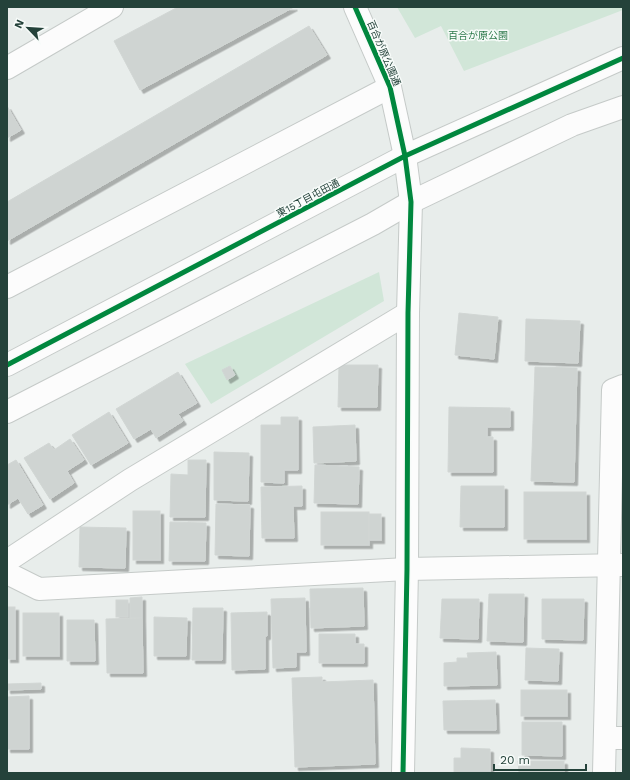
<svg xmlns="http://www.w3.org/2000/svg" width="630" height="780" font-family="'Work Sans','Noto Sans JP',sans-serif">
	<style>
		.green { fill: #d1e6d8 }
		.building { fill: #cfd4d2; stroke: #d1d6d4; filter: url(#shadow) }
		.lines { fill: none; stroke-linecap: round; stroke-linejoin: round }
		.minor-casing { stroke: #c5cac8; stroke-width: 24 }
		.minor { stroke: #fcfcfc; stroke-width: 22 }
		.cycleway-casing { stroke: #f7fbf9; stroke-width: 8 }
		.cycleway { stroke: #00873e; stroke-width: 5 }
		.labels { text-anchor: middle; dominant-baseline: central; stroke-width: 3; stroke-linejoin: round; paint-order: stroke }
		.park-label { font-size: 10px; fill: #2d7a4b; stroke: #f7fbf9 }
		.street-label { font-size: 10px; fill: #24423a; stroke: #f7fbf9 }
	</style>
	<defs>
		<filter id="shadow"><feDropShadow dx="3.5" dy="3.5" stdDeviation="0" flood-color="#0004"/></filter>
	</defs>
	<rect width="100%" height="100%" fill="#e8edeb"/>
	<g class="green">
		<polygon points="397,7 623,7 623,10 464,71 441,26 415,38"/>
		<polygon points="379,272 384,301 211,404 185,364"/>
	</g>
	<g class="building">
		<polygon points="178,7 294,7 140,90 114,41"/>
		<polygon points="309,26 327,55 7,241 7,202"/>
		<polygon points="7,106 21,130 7,138"/>
		<polygon points="459,313 498,317 494,359 455,355"/>
		<polygon points="526,319 580,321 578,363 525,361"/>
		<polygon points="339,365 378,365 377,407 338,407"/>
		<polygon points="230,366 235,375 227,380 222,370"/>
		<polygon points="535,367 577,368 574,482 531,481"/>
		<polygon points="178,372 197,403 178,414 183,421 156,438 151,429 134,439 116,409"/>
		<polygon points="449,407 510,408 510,427 487,427 487,437 493,437 493,472 448,472"/>
		<polygon points="109,412 128,443 91,465 72,435"/>
		<polygon points="281,417 298,417 298,470 284,470 284,483 261,482 261,425 281,425"/>
		<polygon points="355,425 356,461 314,463 313,427"/>
		<polygon points="70,439 84,460 67,471 74,483 50,499 24,458 49,443 54,450"/>
		<polygon points="214,452 249,453 248,501 214,500"/>
		<polygon points="16,460 43,505 28,514 18,498 7,505 7,465"/>
		<polygon points="188,460 206,460 205,517 170,517 171,474 188,475"/>
		<polygon points="315,465 359,467 358,504 314,503"/>
		<polygon points="302,486 302,506 293,506 294,538 262,538 261,487"/>
		<polygon points="461,486 504,486 504,527 460,527"/>
		<rect x="524" y="492" width="62" height="47"/>
		<polygon points="216,504 250,505 249,556 215,555"/>
		<rect x="133" y="511" width="27" height="49"/>
		<rect x="321" y="512" width="48" height="33"/>
		<rect x="369" y="514" width="12" height="26"/>
		<polygon points="170,522 206,523 205,561 169,561"/>
		<polygon points="80,527 126,528 125,568 79,567"/>
		<polygon points="363,588 364,626 311,628 310,589"/>
		<polygon points="489,594 524,594 523,642 487,641"/>
		<polygon points="142,597 142,618 130,618 130,598"/>
		<polygon points="305,598 306,652 296,652 296,667 273,668 271,599"/>
		<polygon points="442,599 479,599 478,639 440,638"/>
		<polygon points="542,599 584,599 583,640 542,639"/>
		<rect x="116" y="600" width="12" height="17"/>
		<rect x="7" y="607" width="8" height="52"/>
		<polygon points="193,608 223,608 222,660 192,660"/>
		<polygon points="267,612 267,636 265,636 265,669 232,670 231,613"/>
		<rect x="23" y="613" width="36" height="43"/>
		<polygon points="154,617 187,618 186,656 154,656"/>
		<polygon points="142,618 143,673 107,673 106,619"/>
		<polygon points="67,620 94,620 95,661 67,661"/>
		<polygon points="319,634 355,634 355,644 364,644 364,663 319,663"/>
		<polygon points="526,648 559,649 558,681 525,680"/>
		<polygon points="496,652 497,685 444,686 444,663 457,662 457,658 468,658 467,653"/>
		<polygon points="322,677 322,682 373,680 375,764 295,767 292,678"/>
		<polygon points="41,683 41,689 7,690 7,684"/>
		<rect x="521" y="690" width="46" height="26"/>
		<polygon points="29,696 29,749 7,749 7,697"/>
		<polygon points="495,700 496,730 444,730 443,701"/>
		<polygon points="522,722 562,722 562,756 522,755"/>
		<polygon points="461,748 490,749 490,773 454,773 454,758 461,758"/>
		<polygon points="518,761 564,761 564,773 519,773"/>
	</g>
	<g class="lines">
		<defs>
			<g id="minor">
				<polyline points="355,7 390,87 405,156 411,202 408,313 407,569 403,773"/>
				<polyline points="7,68 112,7"/>
				<polyline points="7,287 390,87"/>
				<polyline points="7,365 405,156 623,58"/>
				<polyline points="7,412 373,224 411,202 572,125 623,107"/>
				<polyline points="7,561 130,480 408,313"/>
				<polyline points="7,573 39,589 407,569 623,565"/>
				<polyline points="605,738 623,738"/>
				<polyline points="604,773 613,390 623,386"/>
			</g>
		</defs>
		<use href="#minor" class="minor-casing"/>
		<use href="#minor" class="minor"/>
		<defs>
			<g id="cycleway">
				<polyline points="355,7 390,87 405,156 411,202 408,313 407,569 403,773"/>
				<polyline points="7,365 405,156 623,58"/>
			</g>
		</defs>
		<use href="#cycleway" class="cycleway-casing"/>
		<use href="#cycleway" class="cycleway"/>
	</g>
	<g class="labels">
		<g class="park-label">
			<text x="478" y="35">百合が原公園</text>
		</g>
		<g class="street-label">
			<text transform="translate(384 53) rotate(67)">百合が原公園通</text>
			<text transform="translate(308 198) rotate(-28)">東15丁目屯田通</text>
		</g>
	</g>
	<rect width="630" height="780" fill="none" stroke="#24423a" stroke-width="16"/>
	<g transform="translate(28 28) rotate(295)" stroke="#f7fbf9" stroke-width="3" paint-order="stroke">
	<path d="M0-3L7 15L0 10L-7 15Z" fill="#24423a"/>
	<text y="-6" font-size="11" font-weight="bold" text-anchor="middle" fill="#24423a">N</text>
	</g>
	<path d="M494 764v6h92v-6" fill="none" stroke="#24423a" stroke-width="2"/>
	<text x="500" y="764" font-size="12" fill="#24423a" stroke="#f7fbf9" stroke-width="3" paint-order="stroke">20 m</text>
</svg>
